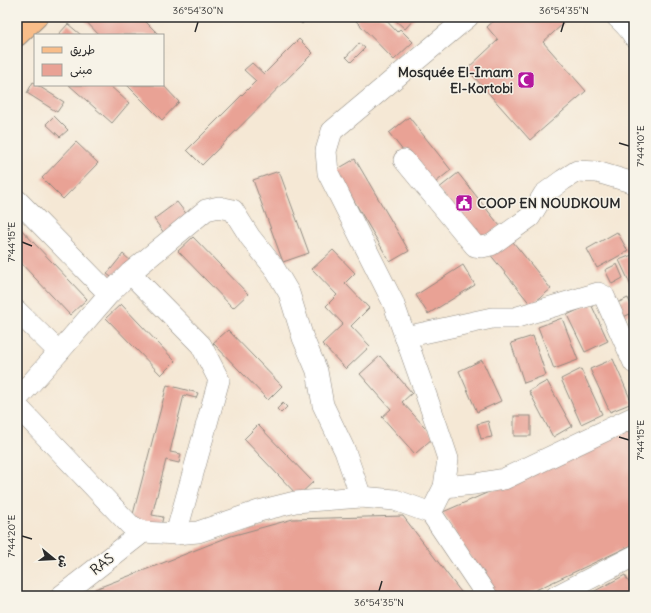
<svg xmlns="http://www.w3.org/2000/svg" width="651" height="613" font-family="Delius,'Playpen Sans Arabic',sans-serif">
	<style>
		.building { fill: #e9a295 }
		.lines { fill: none; stroke-linecap: round; stroke-linejoin: round }
		.minor-casing { stroke: #908a80; stroke-width: 22 }
		.major-casing { stroke: #908a80; stroke-width: 24 }
		.minor { stroke: #fff; stroke-width: 21 }
		.major { stroke: #f8bd89; stroke-width: 22 }
		.ticks { fill: none; stroke: #2b2b2b; stroke-width: 1.5 }
		.labels { text-anchor: middle; dominant-baseline: central; stroke-width: 3; stroke-linejoin: round; paint-order: stroke }
		.poi-label { font-size: 14px; font-weight: bold; fill: #2b2b2b; stroke: #f7f3e8; text-anchor: end }
		.street-label { font-size: 14px; fill: #2b2b2b; stroke: #f7f3e8 }
		.neatline { fill: none; stroke: #2b2b2b; stroke-width: 1.5 }
		.ticks-label { font-size: 10px; text-anchor: middle; fill: #2b2b2b }
	</style>
	<rect width="100%" height="100%" fill="#f7f3e8"/>
	<filter id="ink" filterUnits="userSpaceOnUse"><feTurbulence type="fractalNoise" baseFrequency=".025" numOctaves="2"/><feDisplacementMap in="SourceGraphic" scale="8" xChannelSelector="R" yChannelSelector="G"/><feConvolveMatrix kernelMatrix="1 2 1 2 8 2 1 2 1" color-interpolation-filters="sRGB"/></filter>
	<filter id="wash" filterUnits="userSpaceOnUse"><feTurbulence type="fractalNoise" baseFrequency=".012" numOctaves="4" result="noise"/><feDisplacementMap in="SourceGraphic" scale="16" xChannelSelector="R" yChannelSelector="G"/><feGaussianBlur stdDeviation="0.9" result="paint"/><feColorMatrix in="noise" values="0 0 0 0 0 0 0 0 0 0 0 0 0 0 0 0 0 1.4 0 .05"/><feComposite in="paint" operator="in"/></filter>
	<g filter="url(#wash)">
		<rect width="100%" height="100%" fill="#f5e8d5"/>
		<g id="blocks">
			<g class="building">
				<polygon points="82,17 120,17 125,22 130,17 141,17 159,35 99,35"/>
				<polygon points="295,17 308,17 302,24"/>
				<polygon points="360,17 383,17 397,32 400,29 413,42 394,60 356,21"/>
				<polygon points="392,17 416,17 405,29"/>
				<polygon points="498,17 557,17 563,24 543,42 586,91 530,140 467,69 498,40 487,27"/>
				<polygon points="68,24 81,35 58,35"/>
				<polygon points="299,39 313,53 202,165 187,150 256,81 244,70 252,63 264,74"/>
				<polygon points="359,43 365,48 351,62 346,57"/>
				<polygon points="33,82 35,83 35,85 37,85 64,102 57,112 27,93"/>
				<polygon points="69,85 109,85 129,103 112,123"/>
				<polygon points="127,85 163,85 179,102 162,120"/>
				<polygon points="54,116 68,130 60,137 46,124"/>
				<polygon points="409,117 451,170 431,186 389,133"/>
				<polygon points="76,142 98,163 63,199 42,178"/>
				<polygon points="355,159 409,251 390,262 336,170"/>
				<polygon points="279,171 309,253 283,262 253,180"/>
				<polygon points="458,173 500,226 480,242 438,189"/>
				<polygon points="177,202 188,216 164,233 154,219"/>
				<polygon points="17,225 87,299 70,315 17,259"/>
				<polygon points="617,232 628,251 597,268 587,249"/>
				<polygon points="193,237 248,294 233,308 178,251"/>
				<polygon points="509,237 551,289 531,305 489,253"/>
				<polygon points="333,250 355,273 345,283 369,308 351,326 370,346 346,369 322,344 343,324 326,306 337,295 312,269"/>
				<polygon points="123,254 133,263 118,282 107,274"/>
				<polygon points="632,255 634,260 634,292 619,260"/>
				<polygon points="617,264 623,278 612,284 605,270"/>
				<polygon points="463,265 475,285 428,314 416,295"/>
				<polygon points="628,298 634,312 615,321 608,307"/>
				<polygon points="121,304 175,361 161,375 106,318"/>
				<polygon points="591,304 608,341 585,352 567,315"/>
				<polygon points="562,318 578,360 554,369 538,327"/>
				<polygon points="228,330 282,386 268,400 213,343"/>
				<polygon points="533,336 546,375 524,383 511,343"/>
				<polygon points="380,356 412,393 402,402 434,437 415,454 382,417 391,409 360,374"/>
				<polygon points="613,359 632,403 610,412 590,369"/>
				<polygon points="482,360 501,401 477,412 459,371"/>
				<polygon points="581,369 602,414 581,424 561,379"/>
				<polygon points="547,381 572,426 553,437 529,391"/>
				<polygon points="167,385 198,393 196,398 184,395 170,452 181,454 179,463 166,460 152,515 163,517 161,526 132,518"/>
				<polygon points="283,403 287,407 281,413 277,409"/>
				<rect x="514" y="416" width="17" height="20"/>
				<polygon points="488,421 492,437 481,439 477,424"/>
				<polygon points="258,425 313,482 298,496 244,439"/>
				<polygon points="634,429 634,544 523,596 493,596 443,512"/>
				<polygon points="403,516 464,596 95,596 95,589 155,566 231,536 293,519"/>
				<polygon points="625,575 634,592 634,596 595,596 593,592"/>
			</g>
		</g>
	</g>
	<g filter="url(#ink)">
		<use href="#blocks" fill-opacity="0" stroke="#908a80" stroke-width="1"/>
		<g class="lines">
			<defs>
				<g id="minor">
					<path d="M 617,17 C 623,23 630,29 634,37"/>
					<polyline points="404,160 475,246 482,247 491,245 530,217 544,194 563,180 577,171 597,172 634,183"/>
					<polyline points="17,200 109,294"/>
					<polyline points="130,273 206,210 219,207 233,210 250,237 273,266 289,293 303,338 317,371 323,405 345,451 361,497"/>
					<polyline points="17,311 59,352"/>
					<polyline points="405,337 492,318 514,318 598,293 604,296 634,363"/>
					<polyline points="17,399 59,352 109,294 130,273 201,345 219,380 176,534"/>
					<polyline points="17,406 130,525 143,532 176,534 198,532 259,511 295,502 361,497 395,500 431,513 487,596"/>
					<polyline points="444,487 475,484 504,479 634,417"/>
					<polyline points="431,513 444,487 448,459 437,426 393,302 328,173 326,151 332,131 468,17"/>
					<polyline points="61,596 143,532"/>
					<polyline points="556,596 634,556"/>
				</g>
				<polyline id="major" points="17,35 36,17"/>
			</defs>
			<use href="#minor" class="minor-casing"/>
			<use href="#major" class="major-casing"/>
			<use href="#minor" class="minor"/>
			<use href="#major" class="major"/>
		</g>
	</g>
	<path class="ticks" d="M 195,32 L 198,22M 561,32 L 564,22M 619,143 L 629,146M 22,242 L 32,246M 619,437 L 629,440M 22,536 L 32,539M 379,591 L 382,581"/>
	<defs>
		<symbol id="mosque-square" viewBox="-11 -11 22 22"><rect x="-9" y="-9" width="18" height="18" rx="4" fill="#b5179e" stroke="#f7f3e8"/><path d="M3.5-4.9A6 6 0 1 0 3.5 4.9A5 5 0 1 1 3.5-4.9Z" fill="#fff"/></symbol>
		<symbol id="civic-square" viewBox="-11 -11 22 22"><rect x="-9" y="-9" width="18" height="18" rx="4" fill="#b5179e" stroke="#f7f3e8"/><path d="M-.6-6.5H3V-4.5H.6V-3L4-1V1h2V6H-6V1h2V-1L-.6-3ZM-1.2 2.5V6h2.4V2.5Z" fill="#fff"/></symbol>
	</defs>
	<g fill-rule="evenodd">
		<use href="#mosque-square" x="516" y="70" width="20" height="20"/>
		<use href="#civic-square" x="454" y="193" width="20" height="20"/>
	</g>
	<g class="labels">
		<g class="poi-label">
			<text x="513" y="72">Mosquée El-Imam<tspan x="513" dy="16">El-Kortobi</tspan></text>
			<text x="477" y="203" text-anchor="start">COOP EN NOUDKOUM</text>
		</g>
		<g class="street-label">
			<text transform="translate(102 564) rotate(-38)">RAS</text>
		</g>
	</g>
	<rect width="651" height="613" fill="none" stroke="#f7f3e8" stroke-width="44"/>
	<rect x="34" y="34" width="130" height="52" fill="#f7f3e8" stroke="#a5a39c"/>
	<rect x="42" y="47" width="20" height="6" fill="#f8bd89" stroke="#a5a39c"/>
	<text x="70" y="54" font-size="12" fill="#2b2b2b">طريق</text>
	<rect x="42" y="64" width="20" height="12" fill="#e9a295" stroke="#a5a39c"/>
	<text x="70" y="74" font-size="12" fill="#2b2b2b">مبنى</text>
	<g transform="translate(54 559) rotate(108)" stroke="#f7f3e8" stroke-width="3" paint-order="stroke">
	<path d="M0-3L7 15L0 10L-7 15Z" fill="#2b2b2b"/>
	<text y="-6" font-size="11" font-weight="bold" text-anchor="middle" fill="#2b2b2b">ش</text>
	</g>
	<rect x="22" y="22" width="607" height="569" class="neatline"/>
	<g class="ticks-label">
		<text x="198" y="14">36°54'30"N</text>
		<text x="564" y="14">36°54'35"N</text>
		<text transform="translate(640 146) rotate(-90)" y="4">7°44'10"E</text>
		<text transform="translate(11 242) rotate(-90)" y="4">7°44'15"E</text>
		<text transform="translate(640 440) rotate(-90)" y="4">7°44'15"E</text>
		<text transform="translate(11 536) rotate(-90)" y="4">7°44'20"E</text>
		<text x="379" y="606">36°54'35"N</text>
	</g>
</svg>
